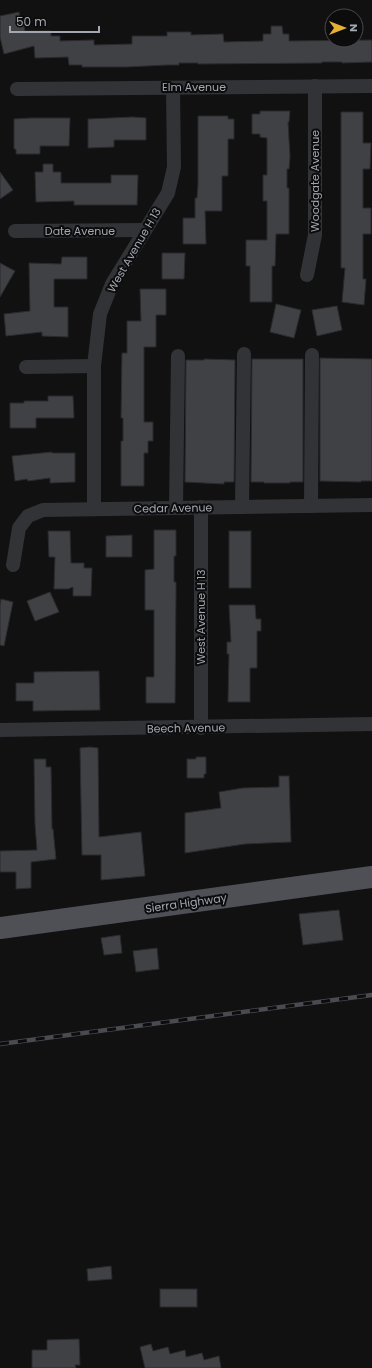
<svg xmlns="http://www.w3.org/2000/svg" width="372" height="1368" font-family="Poppins,sans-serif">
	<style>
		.building { fill: #404145; stroke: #2b2b2e }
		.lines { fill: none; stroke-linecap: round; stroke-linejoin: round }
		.minor { stroke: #323337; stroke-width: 14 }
		.primary { stroke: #4e5056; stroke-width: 22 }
		.rail-casing { stroke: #494b50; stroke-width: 4.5 }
		.rail { stroke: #0c0c0d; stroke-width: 3; stroke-dasharray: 9; stroke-linecap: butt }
		.labels { text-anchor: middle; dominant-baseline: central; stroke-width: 4; stroke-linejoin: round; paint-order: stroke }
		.street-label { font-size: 11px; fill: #a3a7b2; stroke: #0c0c0d }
	</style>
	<rect width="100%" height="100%" fill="#111112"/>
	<g class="building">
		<polygon points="19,12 20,19 22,18 25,31 51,31 51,36 60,36 60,41 94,40 94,45 132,44 132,36 167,36 167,32 191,32 191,35 223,34 224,42 263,41 263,34 271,34 271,26 282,26 283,34 289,34 289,41 372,40 372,62 342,63 342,62 322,62 322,63 198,64 198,63 179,63 179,65 166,65 127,67 82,67 82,65 69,65 68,57 35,58 34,46 4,54 0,37 0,16"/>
		<polygon points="260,111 290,111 289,122 288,122 290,157 289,169 287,169 287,188 289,188 289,234 276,234 275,266 272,266 272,302 250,302 250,266 246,266 246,240 267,240 267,201 263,201 263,175 267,175 267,138 260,137 260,134 252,134 252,114 260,114"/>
		<polygon points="341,112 363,112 363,143 371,143 370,169 363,169 363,208 371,208 371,234 363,234 363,279 366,279 364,305 342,302 345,268 341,268"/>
		<polygon points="198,116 228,116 228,119 234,119 234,139 228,139 228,176 222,176 222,211 205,211 206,244 183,244 183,218 195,218 195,198 197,198 198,185"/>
		<polygon points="133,117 146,118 146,140 114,140 114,147 88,148 88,119"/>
		<polygon points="31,118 70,118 69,146 40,146 40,154 16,154 16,149 14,149 14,119"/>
		<polygon points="43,164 53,164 53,172 61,172 61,183 111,183 111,175 138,175 137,205 74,205 74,201 36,202 35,172 43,172"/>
		<polygon points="0,172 13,190 0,199"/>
		<polygon points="162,253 185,253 184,279 162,279"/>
		<polygon points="62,257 87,257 87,279 54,279 54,307 68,307 68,337 42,336 42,332 6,336 4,314 30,311 29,263 61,264"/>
		<polygon points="0,263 15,271 0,297"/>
		<polygon points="140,289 166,289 166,315 156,315 156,347 144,347 144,422 153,422 153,441 148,441 148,453 144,453 144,486 121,486 121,441 123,441 123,418 121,418 122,353 127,353 127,321 141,321"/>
		<polygon points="276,304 301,310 294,338 270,332"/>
		<polygon points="337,306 342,330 317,336 312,310"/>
		<polygon points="320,358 372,359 372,481 361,481 361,482 320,481"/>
		<polygon points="204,359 235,360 234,482 224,482 224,484 185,482 186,360 204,360"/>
		<polygon points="252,359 303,359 303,482 290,482 290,483 264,483 264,482 251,482"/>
		<polygon points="48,396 73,396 74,418 36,418 36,428 10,428 10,403 24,403 24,401 48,401"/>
		<polygon points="52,452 52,453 75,453 75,482 50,483 50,478 28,481 27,479 15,481 12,456"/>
		<polygon points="154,530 176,530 176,556 174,556 174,582 176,582 176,591 175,703 146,703 146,677 154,677 154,610 145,610 145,570 154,569"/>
		<polygon points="48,531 70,531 71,563 84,563 84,568 92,568 91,596 73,596 73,587 68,589 54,589 55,557 49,557"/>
		<rect x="229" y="531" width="22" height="57"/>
		<polygon points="132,535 132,557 106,557 106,536"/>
		<polygon points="50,592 59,612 35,621 27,601"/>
		<polygon points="1,599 13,602 4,646 0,645 0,605"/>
		<polygon points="229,605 255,605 256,619 261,619 261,631 257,631 257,668 250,668 250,702 228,702 229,654 227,654 227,642 231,642"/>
		<polygon points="99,671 100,710 33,711 33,701 16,701 16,683 34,683 34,672"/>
		<polygon points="90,747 98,748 99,837 141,832 145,876 101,880 101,855 82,855 80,748"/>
		<polygon points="196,757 206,757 206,774 204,774 204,778 187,778 187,759 196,759"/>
		<polygon points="34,759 46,759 46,767 51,767 52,829 53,829 56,859 31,862 31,888 16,889 16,872 0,872 0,851 37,850 35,824"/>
		<polygon points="279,776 289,776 291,842 245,844 185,853 185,813 221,808 219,792 243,788 279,787"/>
		<polygon points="339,910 343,940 303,945 299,914"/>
		<polygon points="120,935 122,953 104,955 101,938"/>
		<polygon points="157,948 159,969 136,972 133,951"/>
		<polygon points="111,1266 112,1279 88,1281 87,1269"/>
		<rect x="160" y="1289" width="37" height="18"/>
		<polygon points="79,1339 80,1365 75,1365 76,1368 32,1368 32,1350 47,1350 47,1340"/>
		<polygon points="151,1344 153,1351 168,1347 170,1354 185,1350 186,1357 202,1353 204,1360 219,1356 221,1368 145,1368 140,1347"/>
	</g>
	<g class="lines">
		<g class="minor">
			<polyline points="17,89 372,86"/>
			<polyline points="15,231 145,230"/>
			<polyline points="307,275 315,235 315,86"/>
			<polyline points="26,367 94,366"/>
			<polyline points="311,506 312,355"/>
			<polyline points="201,507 201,728"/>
			<polyline points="242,507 244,354"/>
			<polyline points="176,508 178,356"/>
			<polyline points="94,509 94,366 100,314 112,284 168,193 174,167 173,88"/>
			<polyline points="13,565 19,528 28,516 43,510 372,505"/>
			<polyline points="0,730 372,724"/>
		</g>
		<polyline class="primary" points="0,928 372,877"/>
		<defs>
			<polyline id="rail" points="0,1044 372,995"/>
		</defs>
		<use href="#rail" class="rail-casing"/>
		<use href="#rail" class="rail"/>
	</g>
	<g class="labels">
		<g class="street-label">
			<text x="194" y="87">Elm Avenue</text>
			<text transform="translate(315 181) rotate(-90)">Woodgate Avenue</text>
			<text x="80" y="231">Date Avenue</text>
			<text transform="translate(134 250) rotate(-60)">West Avenue H 13</text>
			<text transform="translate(173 508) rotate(-1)">Cedar Avenue</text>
			<text transform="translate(201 617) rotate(-90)">West Avenue H 13</text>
			<text transform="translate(186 728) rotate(-1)">Beech Avenue</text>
			<text transform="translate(186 903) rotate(-8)">Sierra Highway</text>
		</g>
	</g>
	<g transform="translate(344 28) rotate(90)"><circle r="19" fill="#0c0c0d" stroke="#484a4f"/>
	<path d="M0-3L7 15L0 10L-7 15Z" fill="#e5b036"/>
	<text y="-6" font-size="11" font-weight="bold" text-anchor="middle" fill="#a3a7b2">N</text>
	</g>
	<path d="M10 26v6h89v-6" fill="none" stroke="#a3a7b2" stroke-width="2"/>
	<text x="16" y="26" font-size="12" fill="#a3a7b2" stroke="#0c0c0d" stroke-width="3" paint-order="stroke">50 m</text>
</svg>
